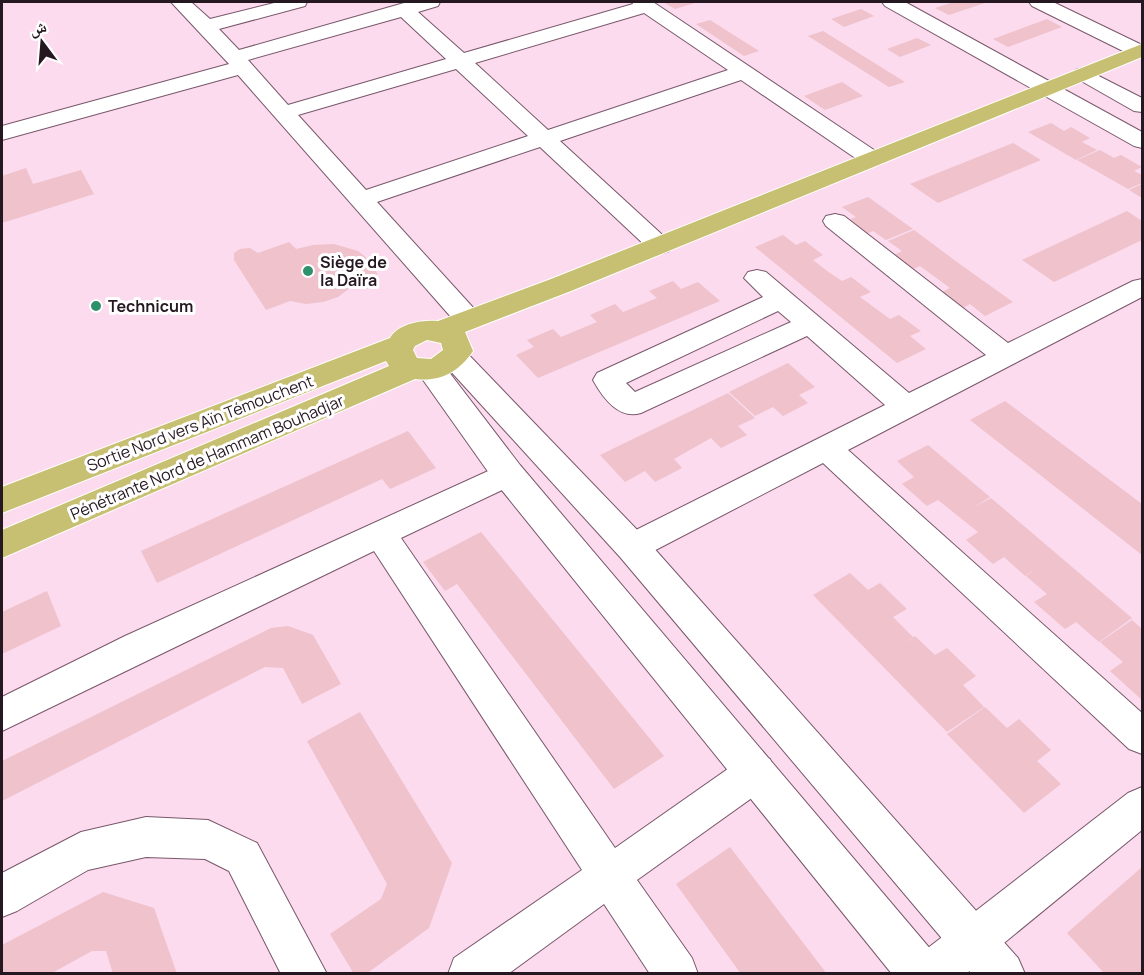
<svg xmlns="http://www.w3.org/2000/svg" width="1144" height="975" font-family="Manrope,'Noto Naskh Arabic',sans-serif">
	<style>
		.building { fill: #efc2cc }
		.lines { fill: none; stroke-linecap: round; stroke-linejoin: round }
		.street-casing { stroke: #79576b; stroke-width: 2 }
		.secondary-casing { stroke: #79576b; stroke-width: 2 }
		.primary-casing { stroke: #fff; stroke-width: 2 }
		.street { fill: #fff; fill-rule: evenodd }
		.secondary { fill: #fff; fill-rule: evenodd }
		.primary { fill: #c7bf71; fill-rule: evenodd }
		.poi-dot { fill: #2f916b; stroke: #fff; stroke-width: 2 }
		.labels { text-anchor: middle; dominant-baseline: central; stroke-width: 6; stroke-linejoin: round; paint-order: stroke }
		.poi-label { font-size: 16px; font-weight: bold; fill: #261821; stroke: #fff; text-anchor: start }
		.street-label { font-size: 16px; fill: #261821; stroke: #fff }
	</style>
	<rect width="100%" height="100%" fill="#fbdbed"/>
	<g class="building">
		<polygon points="663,2 698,2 675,9"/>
		<polygon points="954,2 988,2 949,15 935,8"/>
		<polygon points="861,9 874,16 844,27 831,19"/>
		<polygon points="1047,19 1062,27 1008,47 993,39"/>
		<polygon points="710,20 759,51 744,56 696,24"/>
		<polygon points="823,31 905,82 889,87 808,36"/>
		<polygon points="917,38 931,45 900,57 887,49"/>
		<polygon points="842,82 863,96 825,110 804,96"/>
		<polygon points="1051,123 1064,131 1071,127 1090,138 1082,142 1097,150 1076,160 1028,132"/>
		<polygon points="1013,143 1041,160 938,203 910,184"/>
		<polygon points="1100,150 1114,158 1121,155 1142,167 1134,171 1142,175 1142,183 1128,189 1077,160"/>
		<polygon points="26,168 33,184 81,170 94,194 2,223 2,176"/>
		<polygon points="1142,184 1142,198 1129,190"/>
		<polygon points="868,197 913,229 886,240 873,231 864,235 846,221 856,217 842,207"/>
		<polygon points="1127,211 1142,221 1142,240 1054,282 1022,260"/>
		<polygon points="914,230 961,265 1013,302 985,316 970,304 961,309 940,293 950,288 920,266 911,270 892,256 902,251 888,241"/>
		<polygon points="783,235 796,245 805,241 823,255 813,260 827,271 842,281 851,277 871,292 860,297 890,319 899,315 921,331 910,336 926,349 897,363 755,247"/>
		<polygon points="289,242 296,249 313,245 334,244 358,251 373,263 379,279 373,286 367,289 350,288 338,297 323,302 306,304 290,301 266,310 234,260 234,253 240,249 250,248 258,253"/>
		<polygon points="673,281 681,289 698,282 720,301 538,378 516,355 534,347 527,340 553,329 561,337 597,322 590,315 615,304 623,312 657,298 649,291"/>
		<polygon points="788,363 815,387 799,395 808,403 783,416 773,407 755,416 729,392"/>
		<polygon points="728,393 755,418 738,426 747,435 721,448 711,438 674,459 682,468 655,482 645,471 625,482 600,455"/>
		<polygon points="1005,401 1142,504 1142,555 970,420"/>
		<polygon points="408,431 436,468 390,489 382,479 157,583 141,551"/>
		<polygon points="928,445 990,497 974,507 991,498 1132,618 1099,642 1076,622 1065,629 1034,602 1047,594 1026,576 1037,568 1025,576 1004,557 993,564 966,540 978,532 938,500 927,506 902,484 914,477 897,461"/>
		<polygon points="481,532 664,756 614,789 457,584 445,591 423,562"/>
		<polygon points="850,573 868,590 880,583 907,609 893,617 913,637 885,655 915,636 935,655 947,648 976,676 963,685 984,707 947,732 813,595"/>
		<polygon points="47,591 61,626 2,654 2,612"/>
		<polygon points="1132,620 1142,629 1142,700 1110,671 1123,662 1100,642"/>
		<polygon points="288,626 313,635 341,684 302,704 283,668 265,667 2,801 2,761 271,628"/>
		<polygon points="985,707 1007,728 1019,719 1051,750 1037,761 1061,784 1024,813 947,734"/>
		<polygon points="360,712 452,863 429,928 366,974 354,974 330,934 381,899 387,884 307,741"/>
		<polygon points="730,847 827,974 741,974 676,884"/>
		<polygon points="1142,867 1142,974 1105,974 1067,933"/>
		<polygon points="103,892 154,908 177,974 113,974 106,951 92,951 50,974 2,974 2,945"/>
	</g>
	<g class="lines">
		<defs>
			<g id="street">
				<path d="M 171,2 L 191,2 L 210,19 L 278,2 L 307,2 L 305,6 L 219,29 L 239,50 L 404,3 L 440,2 L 438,6 L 418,12 L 464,53 L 633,4 L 632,2 L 653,2 L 880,154 L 884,159 L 880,164 L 872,166 L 864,164 L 741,80 L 560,141 L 669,241 L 673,246 L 669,251 L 660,254 L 651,251 L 540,147 L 377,202 L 478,313 L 482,319 L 478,325 L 468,328 L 458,325 L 238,75 L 2,140 L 2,126 L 229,64 ZM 644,13 L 728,70 L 548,130 L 475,63 ZM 401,17 L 446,59 L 288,105 L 248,60 ZM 456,69 L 528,136 L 366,190 L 298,115 Z"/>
				<polygon points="882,2 905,2 1142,132 1142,148 1134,146 885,6"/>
				<polygon points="1029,2 1053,2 1142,45 1142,56 1131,55 1032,6"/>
				<polygon points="1083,68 1142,98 1142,112 1134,111 1076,78 1073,74 1076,70"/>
				<path d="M 835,214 L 844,216 L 1008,343 L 1133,281 L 1142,279 L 1142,297 L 848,450 L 1142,713 L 1142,754 L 1129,749 L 823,463 L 644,556 L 632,560 L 620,556 L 615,547 L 620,538 L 885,405 L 807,336 L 641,413 C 619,420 603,398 593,380 L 597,373 L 763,297 L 744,278 L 748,272 L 757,270 L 766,272 L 909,393 L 986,355 L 826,226 L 823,221 L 826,216 ZM 778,311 L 791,322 L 635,392 L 626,383 Z"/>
				<polygon points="508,462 519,466 524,474 519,482 401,538 615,848 742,759 756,754 770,759 775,772 770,785 637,880 692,958 698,974 650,974 604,904 508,974 448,974 454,958 582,870 374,551 2,731 2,697 125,636"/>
				<polygon points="1142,787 1142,830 966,974 909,974 915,958 1128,793"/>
				<polygon points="146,817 208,820 257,843 327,974 281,974 229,871 205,859 146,857 88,870 17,911 2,917 2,873 81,832"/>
			</g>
			<g id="secondary">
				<polygon points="455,348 465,351 644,537 1018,958 1025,974 972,974 620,557 445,365 440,358 445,351"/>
				<polygon points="431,360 442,363 520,465 938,958 945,974 892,974 496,483 416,370 420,363"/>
			</g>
			<path id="primary" d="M 1142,44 L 1142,57 L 571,291 L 465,332 L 473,351 C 459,372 440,382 415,379 L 2,558 L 2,530 L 389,366 L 386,361 L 2,513 L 2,487 L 390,338 C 399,323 422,320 438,321 L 551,279 ZM 427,340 L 441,343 L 443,350 L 431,359 L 417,358 L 413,350 L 415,346 Z"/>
		</defs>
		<use href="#street" class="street-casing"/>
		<use href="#secondary" class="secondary-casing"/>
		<use href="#primary" class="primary-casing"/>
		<use href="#street" class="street"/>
		<use href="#secondary" class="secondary"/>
		<use href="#primary" class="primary"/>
	</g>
	<g class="poi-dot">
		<circle cx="308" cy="271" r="6"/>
		<circle cx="96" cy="306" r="6"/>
	</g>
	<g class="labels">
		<g class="poi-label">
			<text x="320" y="262">Siège de<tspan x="320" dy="18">la Daïra</tspan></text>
			<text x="108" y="306">Technicum</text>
		</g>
		<g class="street-label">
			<text transform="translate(200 423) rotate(-21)">Sortie Nord vers Aïn Témouchent</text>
			<text transform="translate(207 457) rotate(-23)">Pénétrante Nord de Hammam Bouhadjar</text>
		</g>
	</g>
	<rect width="1144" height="975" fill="none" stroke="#261821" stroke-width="6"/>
	<g transform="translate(42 42) rotate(344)" stroke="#ffffff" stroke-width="4.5" paint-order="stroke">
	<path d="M0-4.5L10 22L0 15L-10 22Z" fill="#261821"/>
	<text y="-9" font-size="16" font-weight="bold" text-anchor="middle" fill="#261821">ش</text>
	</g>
</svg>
